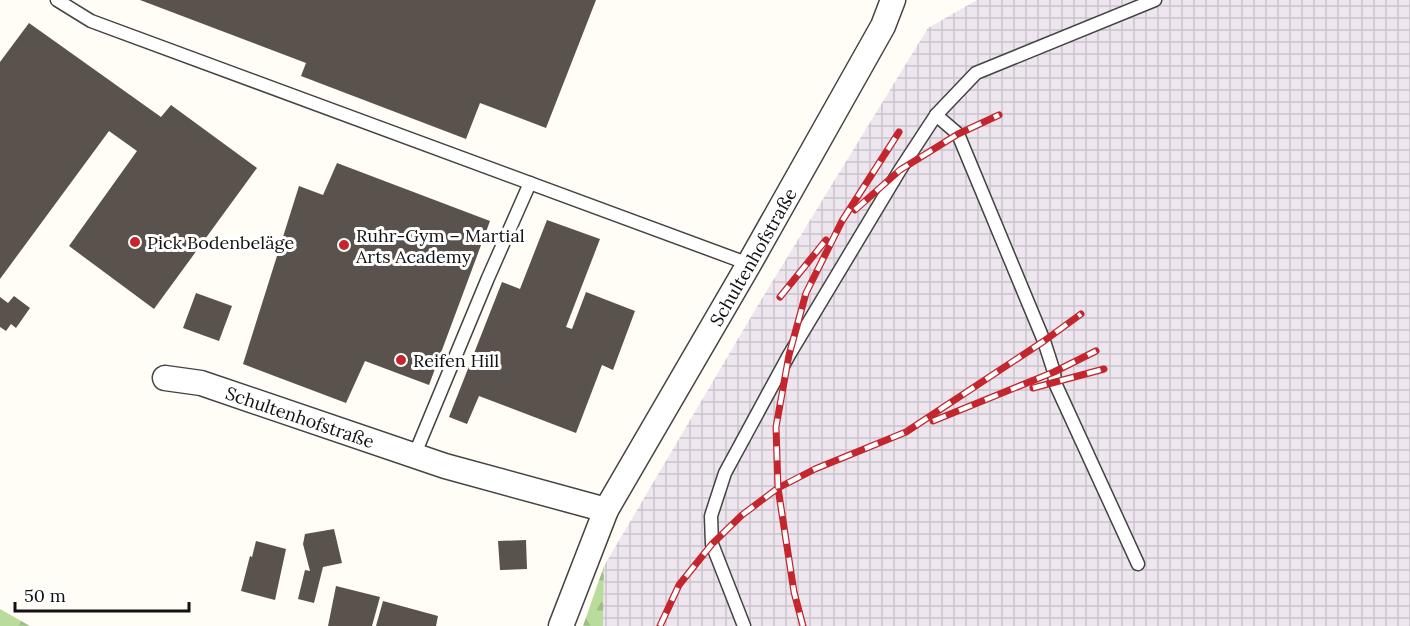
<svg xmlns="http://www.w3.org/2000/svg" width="1410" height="626" font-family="Lora,serif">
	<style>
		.industrial { fill: url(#industrial-grid) }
		.forest { fill: url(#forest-firs) }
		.building { fill: #5a524d }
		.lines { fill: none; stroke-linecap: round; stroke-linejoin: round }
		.lane-casing { stroke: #444; stroke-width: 15 }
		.street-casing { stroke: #444; stroke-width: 27 }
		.lane { stroke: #fff; stroke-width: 12 }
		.street { stroke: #fff; stroke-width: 24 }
		.rail-casing { stroke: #c4262e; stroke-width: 7 }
		.rail { stroke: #fff; stroke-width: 4.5; stroke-dasharray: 14; stroke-linecap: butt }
		.poi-dot { fill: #c4262e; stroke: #fff; stroke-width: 2 }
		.labels { text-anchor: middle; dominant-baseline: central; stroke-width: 6; stroke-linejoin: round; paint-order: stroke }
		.poi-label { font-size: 18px; fill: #111; stroke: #fff; text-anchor: start }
		.street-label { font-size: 18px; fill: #111; stroke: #fff }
	</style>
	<defs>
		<pattern id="industrial-grid" width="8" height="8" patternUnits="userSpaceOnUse" patternTransform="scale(1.5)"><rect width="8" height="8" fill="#eee6ef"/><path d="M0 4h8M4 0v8" fill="none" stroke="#cbc4cc"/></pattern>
		<pattern id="forest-firs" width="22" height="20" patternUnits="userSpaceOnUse" patternTransform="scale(1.5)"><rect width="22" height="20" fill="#b9dc9c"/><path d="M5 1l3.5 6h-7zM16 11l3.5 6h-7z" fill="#9ebc85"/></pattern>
	</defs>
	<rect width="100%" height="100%" fill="#fffdf5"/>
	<polygon class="industrial" points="977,0 1410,0 1410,626 603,626 604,566 758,305 928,28"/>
	<g class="forest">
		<polygon points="604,566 603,626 583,626"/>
		<polygon points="0,609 30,626 0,626"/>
	</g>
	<g class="building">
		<polygon points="140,0 596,0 546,128 480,103 466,139 301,76 306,63"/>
		<polygon points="29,23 161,117 171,105 257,168 154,309 69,246 137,151 109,131 0,279 0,62"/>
		<polygon points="337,163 490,221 429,385 365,361 346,403 243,364 299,186 323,195"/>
		<polygon points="547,220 600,239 566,327 572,329 586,292 635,311 613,370 602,365 576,433 479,396 467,424 449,417 502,282 520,289"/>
		<polygon points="196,293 232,306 219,341 183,328"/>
		<polygon points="14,296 30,308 16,328 11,324 6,331 0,327 0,297 8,303"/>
		<polygon points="334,529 342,563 323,567 314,603 298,599 305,570 310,571 303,544 305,534"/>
		<polygon points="526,540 527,569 500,570 498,541"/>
		<polygon points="256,541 286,549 275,600 241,591 250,556 252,557"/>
		<polygon points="336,586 380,597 372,626 328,626"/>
		<polygon points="383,601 438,616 436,626 376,626"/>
	</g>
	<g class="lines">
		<defs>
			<g id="lane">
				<polyline points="57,0 91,21 749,264"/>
				<polyline points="936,115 958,134 1044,341 1054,372 1055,383 1138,564"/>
				<polyline points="414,456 488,278 530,183"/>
				<polyline points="744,626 712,544 711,516 725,473 789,355 900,170 936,115 976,73 1155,0"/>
			</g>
			<g id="street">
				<path id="s1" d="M 165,378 L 201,383 L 445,466 L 606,510"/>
				<path id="s2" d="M 561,626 L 606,510 L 749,264 L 883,26 L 893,0"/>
			</g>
		</defs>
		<use href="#lane" class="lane-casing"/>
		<use href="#street" class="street-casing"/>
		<use href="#lane" class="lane"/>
		<use href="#street" class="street"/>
		<defs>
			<g id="rail">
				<polyline points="855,210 900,170 958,134 999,115"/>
				<polyline points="780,297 826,240"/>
				<polyline points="1033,388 1104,369"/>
				<polyline points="933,421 1054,372 1096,351"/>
				<polyline points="660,626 679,585 712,544 742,515 778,488 815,469 906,432 1044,341 1081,314"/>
				<polyline points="803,626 794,592 778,488 776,427 789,355 806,293 842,221 899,132"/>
			</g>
		</defs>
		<use href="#rail" class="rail-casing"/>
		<use href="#rail" class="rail"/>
	</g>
	<g class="poi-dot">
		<circle cx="135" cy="242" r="6"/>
		<circle cx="344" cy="245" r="6"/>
		<circle cx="401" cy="360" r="6"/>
	</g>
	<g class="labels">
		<g class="poi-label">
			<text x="356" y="235">Ruhr-Gym – Martial<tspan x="356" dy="21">Arts Academy</tspan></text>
			<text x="147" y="242">Pick Bodenbeläge</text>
			<text x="413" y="360">Reifen Hill</text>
		</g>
		<g class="street-label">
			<text stroke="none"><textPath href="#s2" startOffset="417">Schultenhofstraße</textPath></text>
			<text stroke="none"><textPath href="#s1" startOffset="141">Schultenhofstraße</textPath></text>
		</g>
	</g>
	<path d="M15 602v9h174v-9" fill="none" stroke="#111111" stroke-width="3"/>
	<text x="24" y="602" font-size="18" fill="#111111" stroke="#ffffff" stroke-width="4.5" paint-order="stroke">50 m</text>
</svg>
